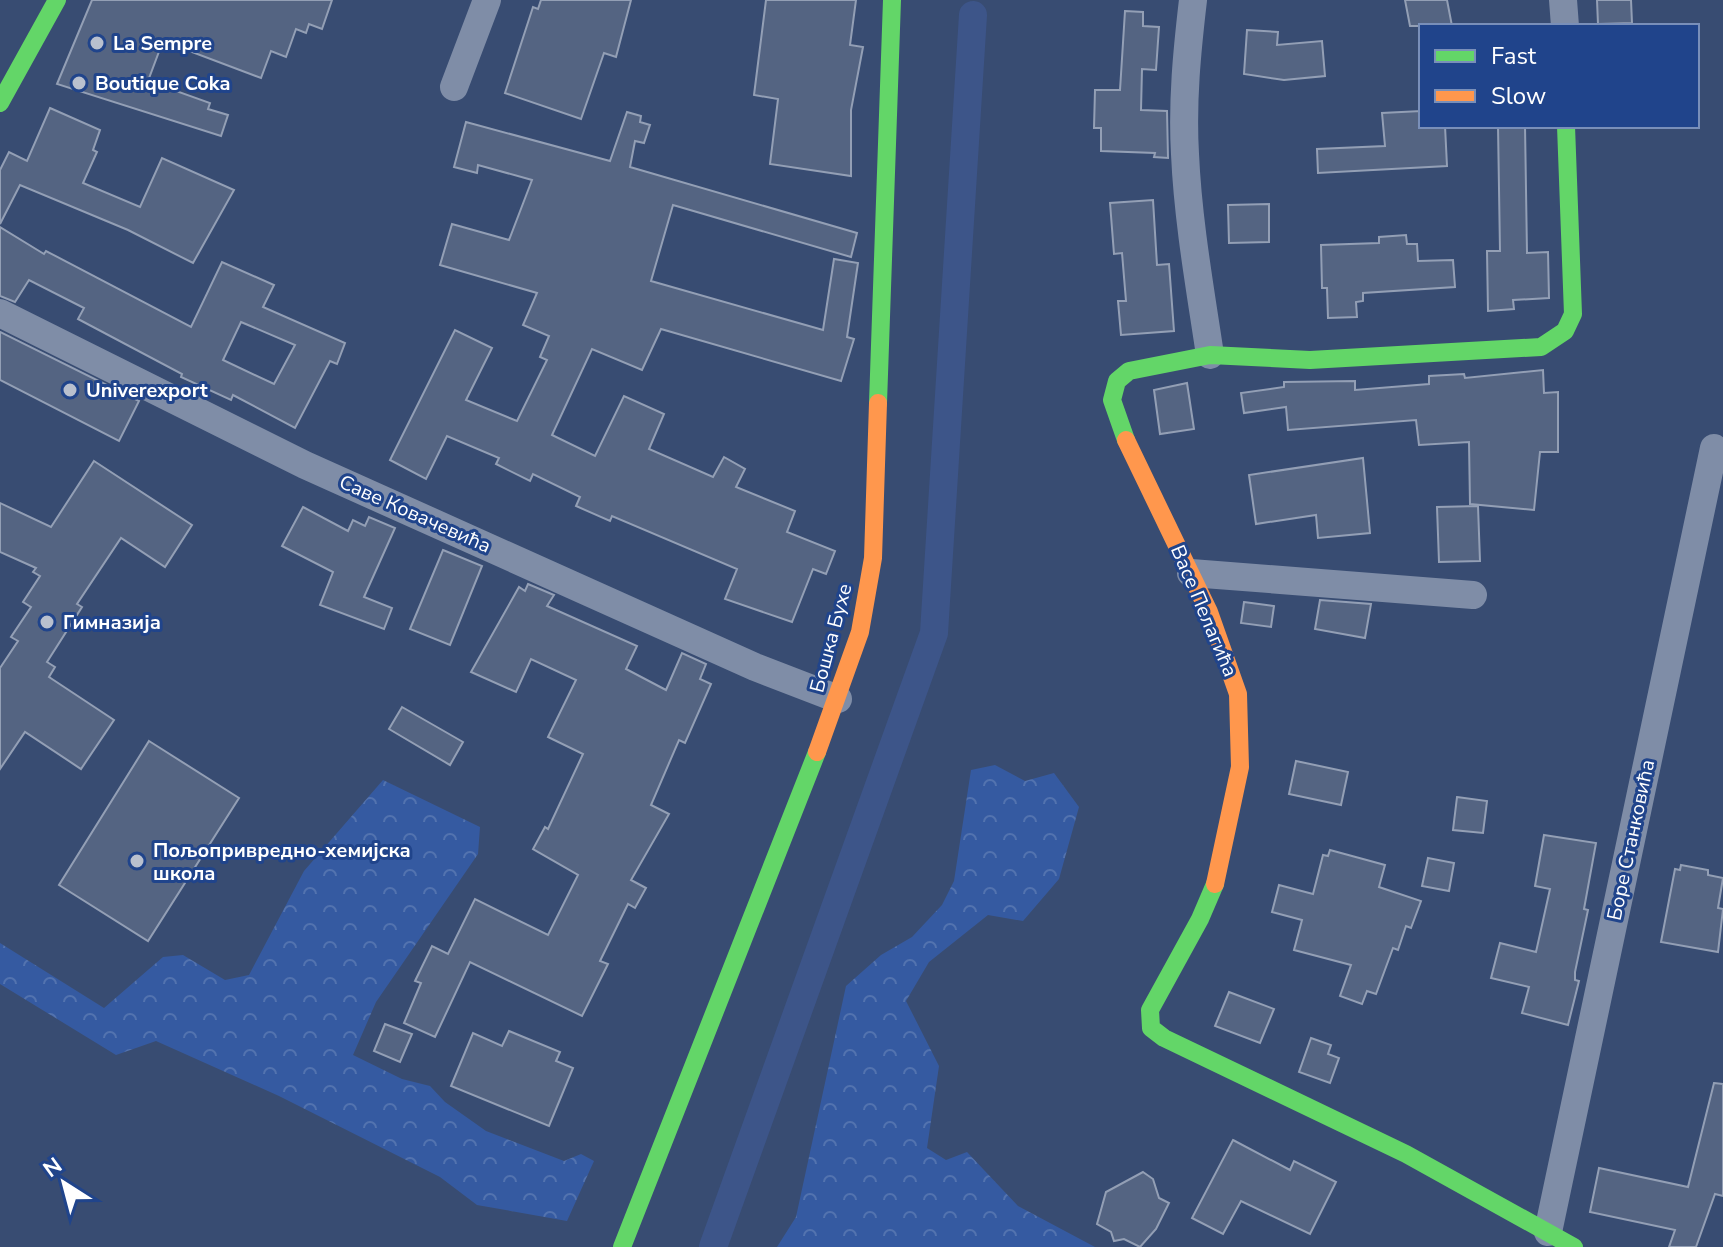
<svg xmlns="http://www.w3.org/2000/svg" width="1723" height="1247" font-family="'Nunito Sans',sans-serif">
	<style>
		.forest { fill: url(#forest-crowns) }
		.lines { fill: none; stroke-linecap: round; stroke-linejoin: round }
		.canal { stroke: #3d5589; stroke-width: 28 }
		.building { fill: #546482; stroke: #939fb5; stroke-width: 2; fill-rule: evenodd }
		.street { stroke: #7f8da7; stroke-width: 28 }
		.fast { stroke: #63d668; stroke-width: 18 }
		.slow { stroke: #ff974d; stroke-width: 18 }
		.poi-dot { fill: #b9c0ce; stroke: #20448b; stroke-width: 3 }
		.labels { text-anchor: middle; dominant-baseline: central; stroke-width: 6; stroke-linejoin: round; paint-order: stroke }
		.poi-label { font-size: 20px; font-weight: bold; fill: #fff; stroke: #20448b; text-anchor: start }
		.street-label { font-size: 20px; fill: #fff; stroke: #20448b }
	</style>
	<defs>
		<pattern id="forest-crowns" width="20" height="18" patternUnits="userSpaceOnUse" patternTransform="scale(2)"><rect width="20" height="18" fill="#355aa1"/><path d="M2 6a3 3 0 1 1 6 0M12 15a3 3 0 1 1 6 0" fill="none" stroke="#5373af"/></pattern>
	</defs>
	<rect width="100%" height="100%" fill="#384c72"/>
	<g class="forest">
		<polygon points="995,765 1025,781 1054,773 1079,807 1059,879 1023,921 988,915 929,962 906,1001 939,1066 927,1148 946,1160 967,1152 1018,1206 1095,1247 777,1247 796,1217 846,986 881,955 912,937 942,905 954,881 971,770"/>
		<polygon points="383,780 480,827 478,854 376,1002 353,1055 402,1079 430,1086 445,1102 486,1131 564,1161 581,1154 594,1161 567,1221 477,1205 440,1177 279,1096 156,1041 116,1055 0,984 0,943 104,1008 163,957 183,955 225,980 249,975 304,871"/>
	</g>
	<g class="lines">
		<polyline class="canal" points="713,1247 934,633 973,15"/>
	</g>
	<g class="building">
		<polygon points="92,0 332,0 322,29 309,24 306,33 296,29 286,57 271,51 261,78 163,41 148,81 210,103 208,109 228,115 221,136 57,84"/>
		<polygon points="541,0 631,0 616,57 604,53 581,119 505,93 533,7 538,9"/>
		<polygon points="766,0 856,0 850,45 863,47 851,110 851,176 770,164 778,99 754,95"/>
		<polygon points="1405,0 1447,0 1452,26 1410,26"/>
		<polygon points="1597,0 1631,0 1632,23 1598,24"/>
		<polygon points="1125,11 1143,12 1143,26 1159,27 1156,70 1142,69 1141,110 1167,111 1168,158 1154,157 1155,153 1101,151 1101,128 1094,128 1095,90 1120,90"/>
		<polygon points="1247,30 1278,32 1277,45 1322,41 1325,76 1284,80 1244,74"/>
		<polygon points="50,108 100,130 93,150 97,152 83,183 140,207 162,158 234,190 193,263 128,230 20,185 0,224 0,170 9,152 27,161"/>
		<polygon points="1421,111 1421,126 1445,126 1447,166 1318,173 1317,149 1385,146 1382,113"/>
		<polygon points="627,112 641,116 640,122 650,125 644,143 635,141 630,167 857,233 851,257 673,205 651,281 823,330 834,259 858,263 847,337 854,339 841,381 661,329 642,370 592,349 552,435 595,456 624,396 664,414 649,449 713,477 724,457 745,469 736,487 795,511 787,532 835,551 826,574 813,569 792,622 725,599 737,569 612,516 610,521 576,506 580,497 533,474 530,481 496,464 499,458 447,436 426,479 390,460 455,330 492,348 466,400 517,421 547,360 540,357 549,336 523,325 537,293 440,265 452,224 509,240 532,180 478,165 477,173 454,167 466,122 610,161"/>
		<polygon points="1498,126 1525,126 1527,253 1548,252 1549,298 1513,300 1514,309 1488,311 1487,251 1500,251"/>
		<polygon points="1153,200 1157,265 1169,264 1174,331 1121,335 1118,301 1126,301 1122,253 1114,254 1110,203"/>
		<polygon points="1269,204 1269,242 1229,243 1228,205"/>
		<path d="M 0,227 L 44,254 L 46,251 L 191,327 L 222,262 L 274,285 L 263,307 L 345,343 L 337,364 L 330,361 L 295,428 L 233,395 L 231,400 L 181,377 L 182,374 L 78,319 L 84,308 L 29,280 L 15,302 L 0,296 ZM 241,322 L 295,345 L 274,384 L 223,360 Z"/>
		<polygon points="1406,235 1407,244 1417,244 1418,261 1453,260 1455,287 1363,293 1363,301 1356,302 1357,317 1328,318 1327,288 1322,288 1321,245 1379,243 1379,237"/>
		<polygon points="0,332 139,401 119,441 0,380"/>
		<polygon points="1543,370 1544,393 1558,392 1558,452 1540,452 1534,510 1470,504 1469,442 1419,445 1416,420 1288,430 1286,407 1244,413 1241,393 1284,387 1284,382 1355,381 1355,390 1429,384 1429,376 1464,374 1465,378"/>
		<polygon points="1187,383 1194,429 1160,434 1154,390"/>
		<polygon points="1363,458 1370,533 1318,538 1316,515 1256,524 1249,475"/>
		<polygon points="94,461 192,525 165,567 121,538 77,604 82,607 47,662 55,667 49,677 114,720 81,769 25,732 0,769 0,668 18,641 11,637 31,607 23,602 40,576 33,572 36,568 0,552 0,503 51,527"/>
		<polygon points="1478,506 1480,561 1439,562 1437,507"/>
		<polygon points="303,507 348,531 353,520 365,526 369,517 395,528 364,597 392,608 384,629 320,605 333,572 282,546"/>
		<polygon points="443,550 482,566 450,645 410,629"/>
		<polygon points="528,584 554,595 547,606 637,646 626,669 666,690 682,653 706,664 700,679 711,684 685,743 679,740 651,805 669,814 631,880 646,888 635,908 628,904 600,961 608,964 582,1016 470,962 435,1037 404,1023 421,983 415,981 432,946 448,954 475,899 548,935 578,875 533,849 545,827 548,829 583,754 548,737 576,680 531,659 516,692 471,672 519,587 525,591"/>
		<polygon points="1320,600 1371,604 1365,638 1315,629"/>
		<polygon points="1244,602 1274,606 1271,627 1241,623"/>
		<polygon points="402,707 463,742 450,765 389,729"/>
		<polygon points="149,741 239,798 148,941 59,885"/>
		<polygon points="1296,761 1348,772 1341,805 1289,794"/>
		<polygon points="1457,797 1487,801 1483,833 1453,830"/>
		<polygon points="1544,835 1596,843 1584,909 1588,910 1575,972 1575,980 1579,981 1568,1025 1522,1013 1529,987 1491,978 1500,943 1536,952 1550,889 1535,886"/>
		<polygon points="1330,850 1385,865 1379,887 1421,901 1411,928 1406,926 1398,950 1393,948 1376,994 1367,991 1362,1004 1340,996 1351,965 1294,950 1302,920 1272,912 1279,885 1313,894 1323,855 1328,856"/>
		<polygon points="1428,858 1454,863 1449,891 1422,886"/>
		<polygon points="1681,865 1708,870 1708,875 1723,878 1718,908 1723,909 1718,952 1661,942 1675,869 1680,870"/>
		<polygon points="1229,992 1274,1009 1260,1043 1215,1026"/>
		<polygon points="385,1024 412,1034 400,1062 374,1051"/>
		<polygon points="509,1031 560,1052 556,1061 573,1068 549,1126 451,1086 473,1033 502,1046"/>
		<polygon points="1311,1038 1331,1045 1328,1054 1339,1058 1330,1083 1299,1072"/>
		<polygon points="1714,1083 1723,1084 1723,1196 1715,1194 1696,1247 1669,1247 1675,1230 1590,1212 1599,1168 1688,1187"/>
		<polygon points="1233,1140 1290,1170 1294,1161 1336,1182 1310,1234 1241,1201 1223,1234 1192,1218"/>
		<polygon points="1143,1172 1153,1179 1159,1198 1169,1203 1156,1229 1140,1247 1124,1239 1114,1241 1111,1232 1097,1224 1106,1192"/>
	</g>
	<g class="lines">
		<g class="street">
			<path d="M 1193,0 C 1187,51 1182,102 1185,154 C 1188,221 1200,288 1210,355"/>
			<polyline points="1563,0 1565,26"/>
			<polyline points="454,87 487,0"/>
			<polyline points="0,313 305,465 755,667 838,699"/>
			<polyline points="1191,573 1473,595"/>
			<polyline points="1548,1232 1714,448"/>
		</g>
		<g class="fast">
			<polyline points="0,103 57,0"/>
			<polyline points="878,403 892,0"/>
			<polyline points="1126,440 1112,400 1117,381 1129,371 1210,355 1310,360 1541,347 1565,331 1573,314 1566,126"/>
			<polyline points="1215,884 1200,919 1150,1010 1151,1028 1164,1038 1406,1154 1574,1247"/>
			<polyline points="622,1247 817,752"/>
		</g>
		<g class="slow">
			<polyline points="1126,440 1209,612 1238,694 1240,767 1215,884"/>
			<polyline points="817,752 860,632 873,558 878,403"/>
		</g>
	</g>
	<g class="poi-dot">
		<circle cx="97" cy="43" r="8"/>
		<circle cx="79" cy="83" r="8"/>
		<circle cx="70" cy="390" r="8"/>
		<circle cx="47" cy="622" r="8"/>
		<circle cx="137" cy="861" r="8"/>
	</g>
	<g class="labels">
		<g class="poi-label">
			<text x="113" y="43">La Sempre</text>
			<text x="95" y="83">Boutique Coka</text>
			<text x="86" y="390">Univerexport</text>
			<text x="63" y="622">Гимназија</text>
			<text x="153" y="850">Пољопривредно-хемијска<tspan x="153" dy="23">школа</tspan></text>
		</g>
		<g class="street-label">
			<text transform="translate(415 514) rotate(24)">Саве Ковачевића</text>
			<text transform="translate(1204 611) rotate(67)">Васе Пелагића</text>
			<text transform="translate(831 638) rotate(-75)">Бошка Бухе</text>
			<text transform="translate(1631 840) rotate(-78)">Боре Станковића</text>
		</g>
	</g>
	<rect x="1419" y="24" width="280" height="104" fill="#20448b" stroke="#798fb9" stroke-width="2"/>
	<rect x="1435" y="50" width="40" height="12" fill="#63d668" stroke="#798fb9" stroke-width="2"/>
	<text x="1491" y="64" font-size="24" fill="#ffffff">Fast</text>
	<rect x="1435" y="90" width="40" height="12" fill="#ff974d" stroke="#798fb9" stroke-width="2"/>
	<text x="1491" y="104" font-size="24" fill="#ffffff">Slow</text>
	<g transform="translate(64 1183) rotate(324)" stroke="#20448b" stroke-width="6" paint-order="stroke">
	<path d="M0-6L14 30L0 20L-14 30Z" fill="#ffffff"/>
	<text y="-12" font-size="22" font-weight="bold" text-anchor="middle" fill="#ffffff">N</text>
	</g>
</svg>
